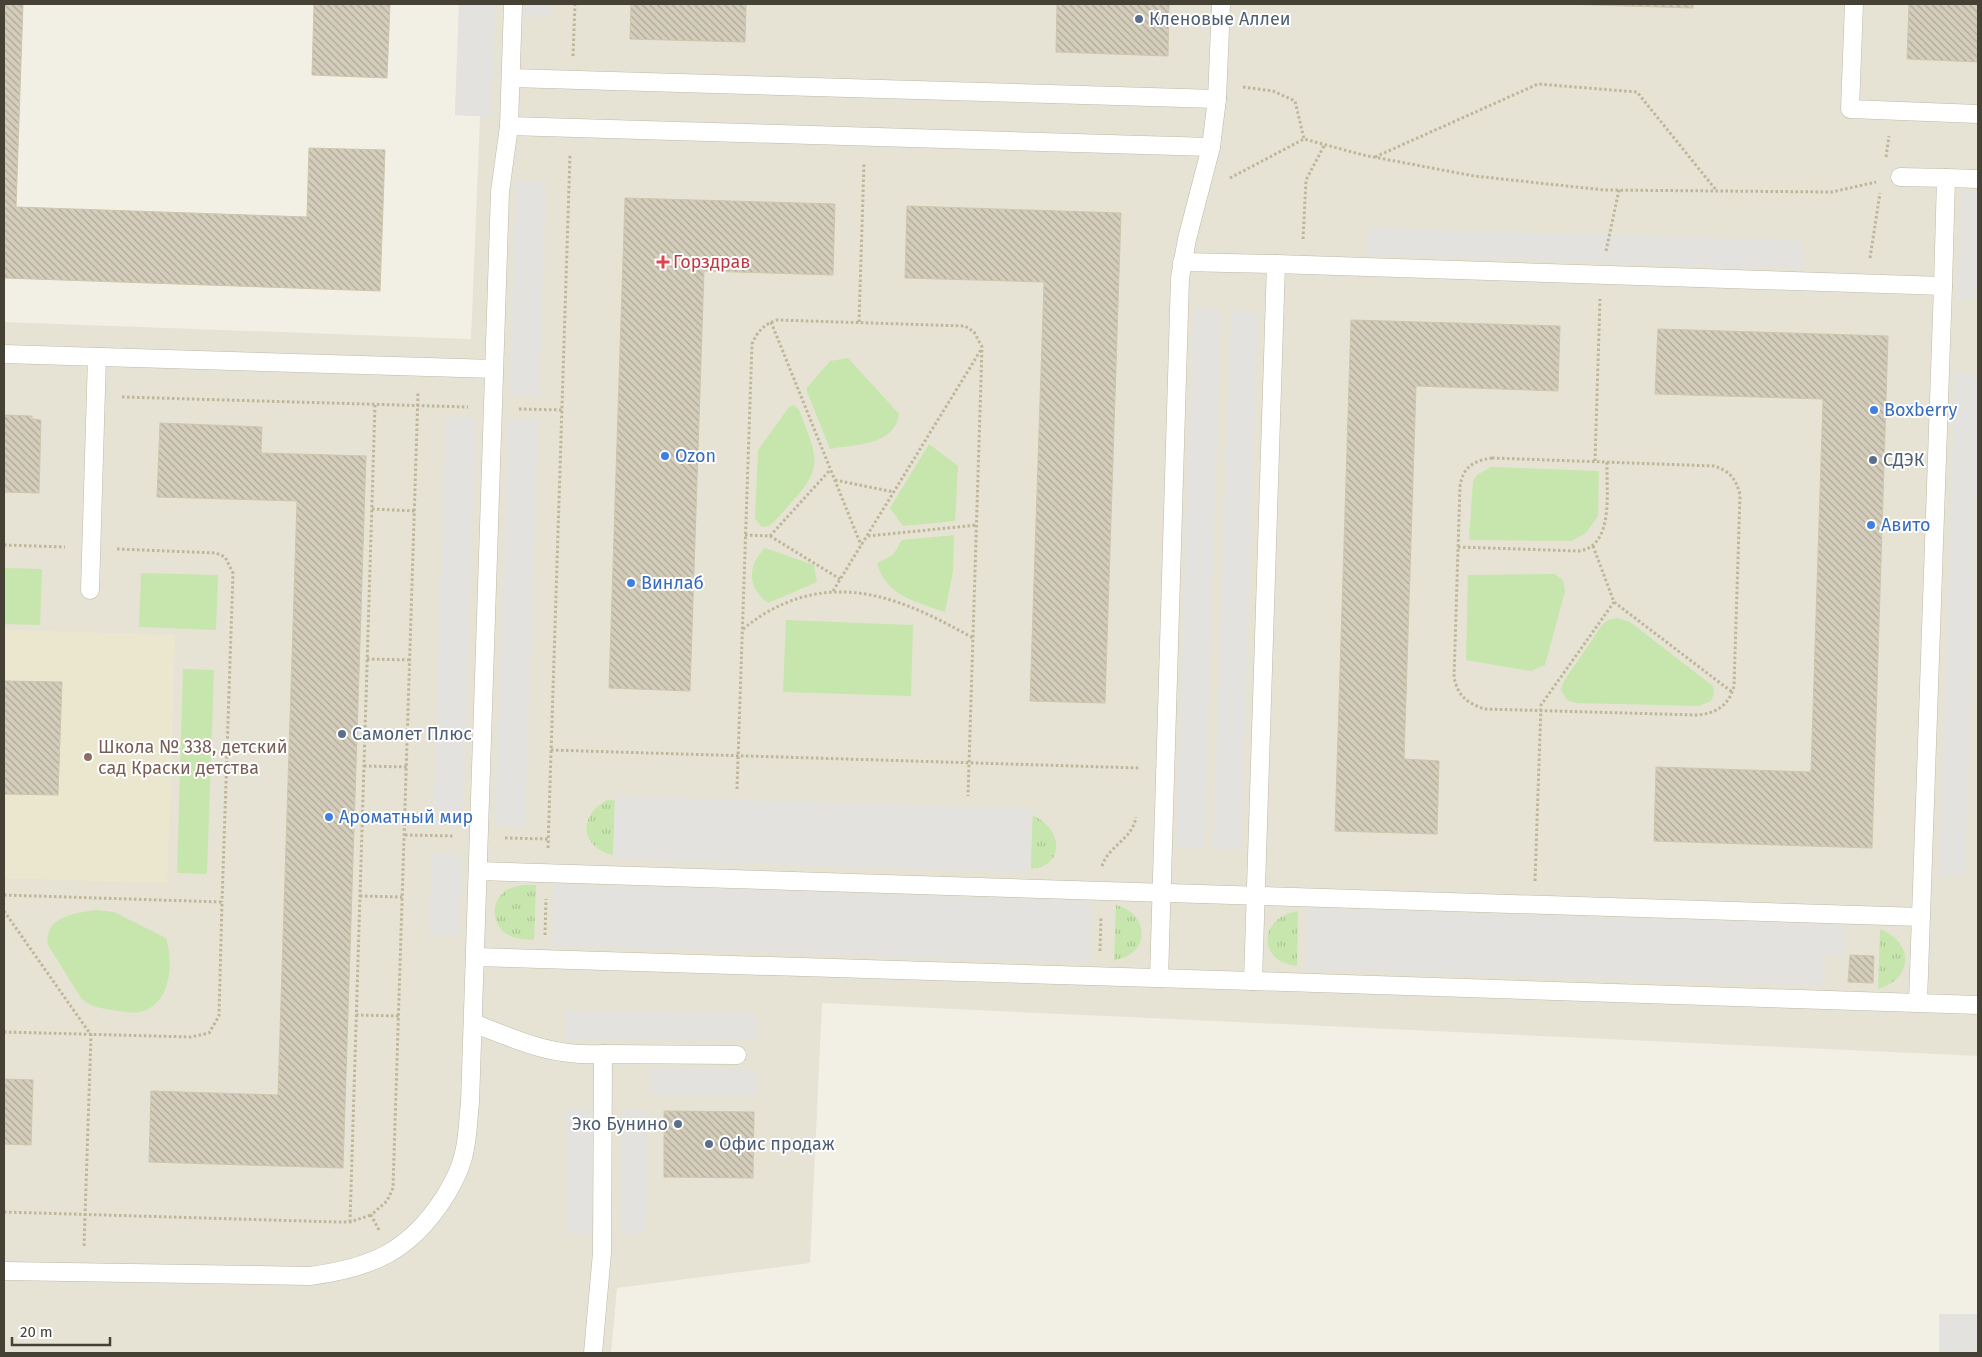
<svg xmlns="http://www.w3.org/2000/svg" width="1982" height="1357" font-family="'Fira Sans',sans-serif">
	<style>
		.residential { fill: #e6e3d4 }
		.education { fill: #ebe7cf }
		.grass { fill: url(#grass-tufts) }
		.park { fill: #c7e6ae }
		.parking { fill: #e3e2de }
		.building { fill: url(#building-back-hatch); stroke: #cec6ae }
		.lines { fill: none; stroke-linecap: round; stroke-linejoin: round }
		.service-casing { stroke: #beb9a8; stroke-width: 19 }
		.path { stroke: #bfb69a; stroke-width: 3; stroke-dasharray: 2.5 2.5; stroke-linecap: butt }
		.service { stroke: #fff; stroke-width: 18 }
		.service-dot { fill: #5c6f8a; stroke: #fff; stroke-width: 2 }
		.health-dot { fill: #e0444e; stroke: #fff; stroke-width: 2 }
		.shop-dot { fill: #3f7fe0; stroke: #fff; stroke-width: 2 }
		.education-dot { fill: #8d6e63; stroke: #fff; stroke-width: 2 }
		.labels { text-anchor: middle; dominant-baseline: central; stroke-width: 4; stroke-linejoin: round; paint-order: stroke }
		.service-label { font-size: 18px; fill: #4e5e75; stroke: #fff; text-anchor: start }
		.health-label { font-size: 18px; fill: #be3a42; stroke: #fff; text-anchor: start }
		.shop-label { font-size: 18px; fill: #366cbe; stroke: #fff; text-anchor: start }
		.education-label { font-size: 18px; fill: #785e54; stroke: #fff; text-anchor: start }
	</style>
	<defs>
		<pattern id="grass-tufts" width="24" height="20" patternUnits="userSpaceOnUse" patternTransform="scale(1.25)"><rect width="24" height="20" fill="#c7e6ae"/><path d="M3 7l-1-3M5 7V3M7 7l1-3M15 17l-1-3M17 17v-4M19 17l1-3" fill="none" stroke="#acc696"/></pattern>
		<pattern id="building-back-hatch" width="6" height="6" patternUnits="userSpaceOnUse" patternTransform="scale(1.25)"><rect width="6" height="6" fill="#d4cdbb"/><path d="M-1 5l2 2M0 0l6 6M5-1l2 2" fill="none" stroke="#aea899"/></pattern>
	</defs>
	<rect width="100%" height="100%" fill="#f2f0e5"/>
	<polygon class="residential" points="459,4 1978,4 1978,1056 822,1003 810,1263 617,1288 611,1353 4,1353 4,322 471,339 480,116 455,115"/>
	<polygon class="education" points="4,630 175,635 167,883 4,878"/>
	<g class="grass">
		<path d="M 608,800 L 615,800 L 613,855 C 579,847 578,814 608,800 Z"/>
		<path d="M 1032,815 C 1063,828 1066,866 1031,869 Z"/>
		<path d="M 522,885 L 536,885 L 534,940 C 526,939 517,939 510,936 C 495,929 489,908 501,895 C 506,888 514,887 522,885 Z"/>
		<path d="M 1116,905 C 1150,914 1151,955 1114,960 Z"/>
		<path d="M 1298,911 L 1297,966 C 1257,962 1258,917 1298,911 Z"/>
		<path d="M 1880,929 C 1914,942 1914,979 1878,989 Z"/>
	</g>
	<g class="park">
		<path d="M 848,358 L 899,414 C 895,446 855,444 830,449 L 806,389 L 830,361 Z"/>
		<path d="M 794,405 L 799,410 C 820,463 824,468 783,512 C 777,518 771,528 762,527 L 755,519 L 758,450 L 789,407 Z"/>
		<polygon points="929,444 958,466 955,521 903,526 890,508"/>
		<polygon points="1491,467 1599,471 1598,516 1586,533 1571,541 1469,540 1473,481 1477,475"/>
		<path d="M 954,535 L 953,571 L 945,612 C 916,602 886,596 877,563 L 893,555 L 902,540 Z"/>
		<path d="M 765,548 L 814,565 L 817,582 L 768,603 C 747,587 747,566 765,548 Z"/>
		<polygon points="4,568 42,569 40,625 4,624"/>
		<polygon points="141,573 218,575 216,630 139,627"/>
		<polygon points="1555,574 1563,580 1565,591 1545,665 1531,671 1466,660 1468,575"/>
		<polygon points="1617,618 1630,622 1713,686 1714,694 1711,701 1699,706 1576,703 1567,700 1561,690 1564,681 1602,625 1608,620"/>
		<polygon points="786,620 913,625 911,696 783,692"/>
		<polygon points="183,669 214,670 207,874 177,873"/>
		<path d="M 96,910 L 114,912 L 166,938 C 174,964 171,1006 139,1012 C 131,1014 121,1011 112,1010 C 100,1008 90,1007 81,998 L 48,945 C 43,917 75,913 96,910 Z"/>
	</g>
	<g class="parking">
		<polygon points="459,4 496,4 491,117 455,115"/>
		<polygon points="519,4 549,4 549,17 519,16"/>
		<polygon points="516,180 546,182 539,395 509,395"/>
		<polygon points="1961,190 1978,191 1978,299 1957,299"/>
		<polygon points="1368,228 1804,241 1803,269 1367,255"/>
		<polygon points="1193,308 1221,310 1204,848 1176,847"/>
		<polygon points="1231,310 1258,311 1241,850 1213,849"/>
		<polygon points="1955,373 1978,373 1978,458 1965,876 1939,875"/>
		<polygon points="446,416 476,418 463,824 433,824"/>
		<polygon points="508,419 538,419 525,827 495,825"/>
		<polygon points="615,796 1033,809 1030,873 613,859"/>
		<polygon points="432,854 462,855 459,936 429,936"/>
		<polygon points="554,884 1091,901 1089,963 552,946"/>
		<polygon points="1307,908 1844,925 1843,956 1825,955 1824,986 1305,970"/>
		<polygon points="566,1012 756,1013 756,1040 565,1039"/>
		<polygon points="651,1068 755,1069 755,1095 650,1095"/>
		<polygon points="568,1108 593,1109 592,1233 567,1233"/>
		<polygon points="622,1109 647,1109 646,1234 621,1233"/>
		<rect x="1939" y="1314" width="39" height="39"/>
	</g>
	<g class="building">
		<polygon points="4,4 23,4 16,207 307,217 309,148 385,150 380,291 4,278"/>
		<polygon points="314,4 390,4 387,78 312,75"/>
		<polygon points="631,4 746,4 745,42 630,39"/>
		<polygon points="1057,4 1169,4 1168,56 1056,52"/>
		<polygon points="1560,4 1693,4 1693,8"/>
		<polygon points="1909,4 1978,4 1978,62 1907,59"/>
		<polygon points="625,198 835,204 833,275 704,271 690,691 609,688"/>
		<polygon points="907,206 1121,213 1105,703 1030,701 1044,282 905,278"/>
		<polygon points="1351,320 1560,326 1558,391 1416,386 1404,759 1439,761 1437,834 1335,831"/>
		<polygon points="1658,329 1888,336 1872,848 1654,841 1656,767 1811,772 1823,399 1655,394"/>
		<polygon points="4,415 32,416 32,419 41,420 39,493 4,492"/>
		<polygon points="160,423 262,427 261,453 366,456 343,1168 149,1162 151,1091 278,1095 297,501 157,497"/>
		<polygon points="4,681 62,682 58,795 4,794"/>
		<polygon points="1850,955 1874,956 1873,983 1848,982"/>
		<polygon points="4,1079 33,1080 31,1145 4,1144"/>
		<polygon points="664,1111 754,1112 753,1178 664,1177"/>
	</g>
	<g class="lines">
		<defs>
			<g id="service">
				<polyline points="1854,4 1850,109 1978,114"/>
				<polyline points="511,78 1217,99 1221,4"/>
				<polyline points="509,126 1211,147 1187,239 1180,278 1159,978"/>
				<polyline points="1211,147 1217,99"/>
				<polyline points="1900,177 1946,178 1943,286"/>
				<polyline points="1946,178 1978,179"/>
				<polyline points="1276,264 1943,286 1918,1002"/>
				<polyline points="4,354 494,369"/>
				<polyline points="90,590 97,357"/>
				<polyline points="478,871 1921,917"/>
				<polyline points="475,957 1253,981 1276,264 1182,262"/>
				<polyline points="1253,981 1978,1005"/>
				<path d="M 473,1023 C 520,1041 552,1057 603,1054"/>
				<path d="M 4,1271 L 310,1276 C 371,1268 409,1252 444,1198 C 452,1185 461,1169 464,1153 C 468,1137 468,1119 470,1103 L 500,192 L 509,126 L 513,4"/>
				<polyline points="593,1353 602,1253 603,1054 737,1055"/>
			</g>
		</defs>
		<use href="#service" class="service-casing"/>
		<g class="path">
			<polyline points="573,56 575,4"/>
			<polyline points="1243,87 1273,91 1295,101 1304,139"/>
			<polyline points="1375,157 1538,84 1637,92 1716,190"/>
			<polyline points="1886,157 1889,136"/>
			<polyline points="1230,178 1304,139 1363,155 1474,176 1604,190 1832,192 1876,182"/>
			<polyline points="1303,239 1306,180 1325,144"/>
			<polyline points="1606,251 1619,190"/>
			<polyline points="1870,258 1880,193"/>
			<polyline points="771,322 861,545"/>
			<polyline points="859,322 864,163"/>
			<polyline points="122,397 468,407"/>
			<polyline points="519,409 562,410"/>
			<path d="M 1492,458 L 1714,466 C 1730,471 1736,479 1740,495 L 1734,686 C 1729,706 1715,714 1696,715 L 1484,709 C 1466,702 1458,696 1454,677 L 1460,486 C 1463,467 1473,461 1492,458 Z"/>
			<polyline points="1595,461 1600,299"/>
			<polyline points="835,480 894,492"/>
			<polyline points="372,509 415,511"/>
			<polyline points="745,535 770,536 840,579"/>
			<polyline points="770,536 830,470"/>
			<polyline points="868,536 977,525"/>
			<polyline points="4,545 65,547"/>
			<polyline points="1593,546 1614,602 1732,692"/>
			<path d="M 1458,547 L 1579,551 C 1615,546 1606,489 1607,462"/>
			<polyline points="117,549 216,553 225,557 233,573 222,902"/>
			<polyline points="833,591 982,348"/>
			<path d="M 743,629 C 752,622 761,615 771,610 C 843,571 909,602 973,638"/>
			<polyline points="367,659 410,660"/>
			<polyline points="551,750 1140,768"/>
			<polyline points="364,766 407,767"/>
			<path d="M 737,789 L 752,344 C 757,332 764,324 777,320 L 965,326 L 974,332 L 982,347 L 968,796"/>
			<polyline points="405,835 454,836"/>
			<polyline points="505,838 548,839"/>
			<polyline points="548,848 570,154"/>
			<path d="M 1102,866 C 1109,845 1132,840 1136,817"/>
			<polyline points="1535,881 1541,705 1614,602"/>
			<polyline points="4,895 222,902 219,1016 209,1033 191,1037 4,1032"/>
			<polyline points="360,896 402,897"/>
			<polyline points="4,911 91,1035 84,1247"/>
			<polyline points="545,935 546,899"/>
			<polyline points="1100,951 1101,917"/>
			<polyline points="356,1015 399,1016"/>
			<polyline points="4,1212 337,1222 350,1222 371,1215"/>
			<polyline points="350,1222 375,405"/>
			<polyline points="379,1230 371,1215 387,1201 393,1188 418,393"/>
		</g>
		<use href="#service" class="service"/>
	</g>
	<g class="service-dot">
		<circle cx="1139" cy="19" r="5"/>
		<circle cx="1873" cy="460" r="5"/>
		<circle cx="342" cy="734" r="5"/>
		<circle cx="678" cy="1124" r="5"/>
		<circle cx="709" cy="1144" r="5"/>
	</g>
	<path class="health-dot" d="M660.5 254.5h5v5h5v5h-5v5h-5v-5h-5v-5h5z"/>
	<g class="shop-dot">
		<circle cx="1874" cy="410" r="5"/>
		<circle cx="665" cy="456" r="5"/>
		<circle cx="1871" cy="525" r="5"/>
		<circle cx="631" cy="583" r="5"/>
		<circle cx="329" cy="817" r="5"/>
	</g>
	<circle class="education-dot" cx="88" cy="757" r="5"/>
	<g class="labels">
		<g class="service-label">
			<text x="1149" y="19">Кленовые Аллеи</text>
			<text x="1883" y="460">СДЭК</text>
			<text x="352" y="734">Самолет Плюс</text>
			<text x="668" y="1124" text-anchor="end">Эко Бунино</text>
			<text x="719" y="1144">Офис продаж</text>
		</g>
		<g class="health-label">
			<text x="673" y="262">Горздрав</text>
		</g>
		<g class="shop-label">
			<text x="1884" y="410">Boxberry</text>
			<text x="675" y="456">Ozon</text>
			<text x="1881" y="525">Авито</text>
			<text x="641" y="583">Винлаб</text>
			<text x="339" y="817">Ароматный мир</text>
		</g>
		<g class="education-label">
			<text x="98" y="747">Школа № 338, детский<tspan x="98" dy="21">сад Краски детства</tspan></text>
		</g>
	</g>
	<rect width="1982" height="1357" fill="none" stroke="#454135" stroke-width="10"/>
	<path d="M12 1337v8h98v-8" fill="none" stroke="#454135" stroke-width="2.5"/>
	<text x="20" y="1337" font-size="15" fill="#454135" stroke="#ffffff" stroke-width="4" paint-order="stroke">20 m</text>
</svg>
